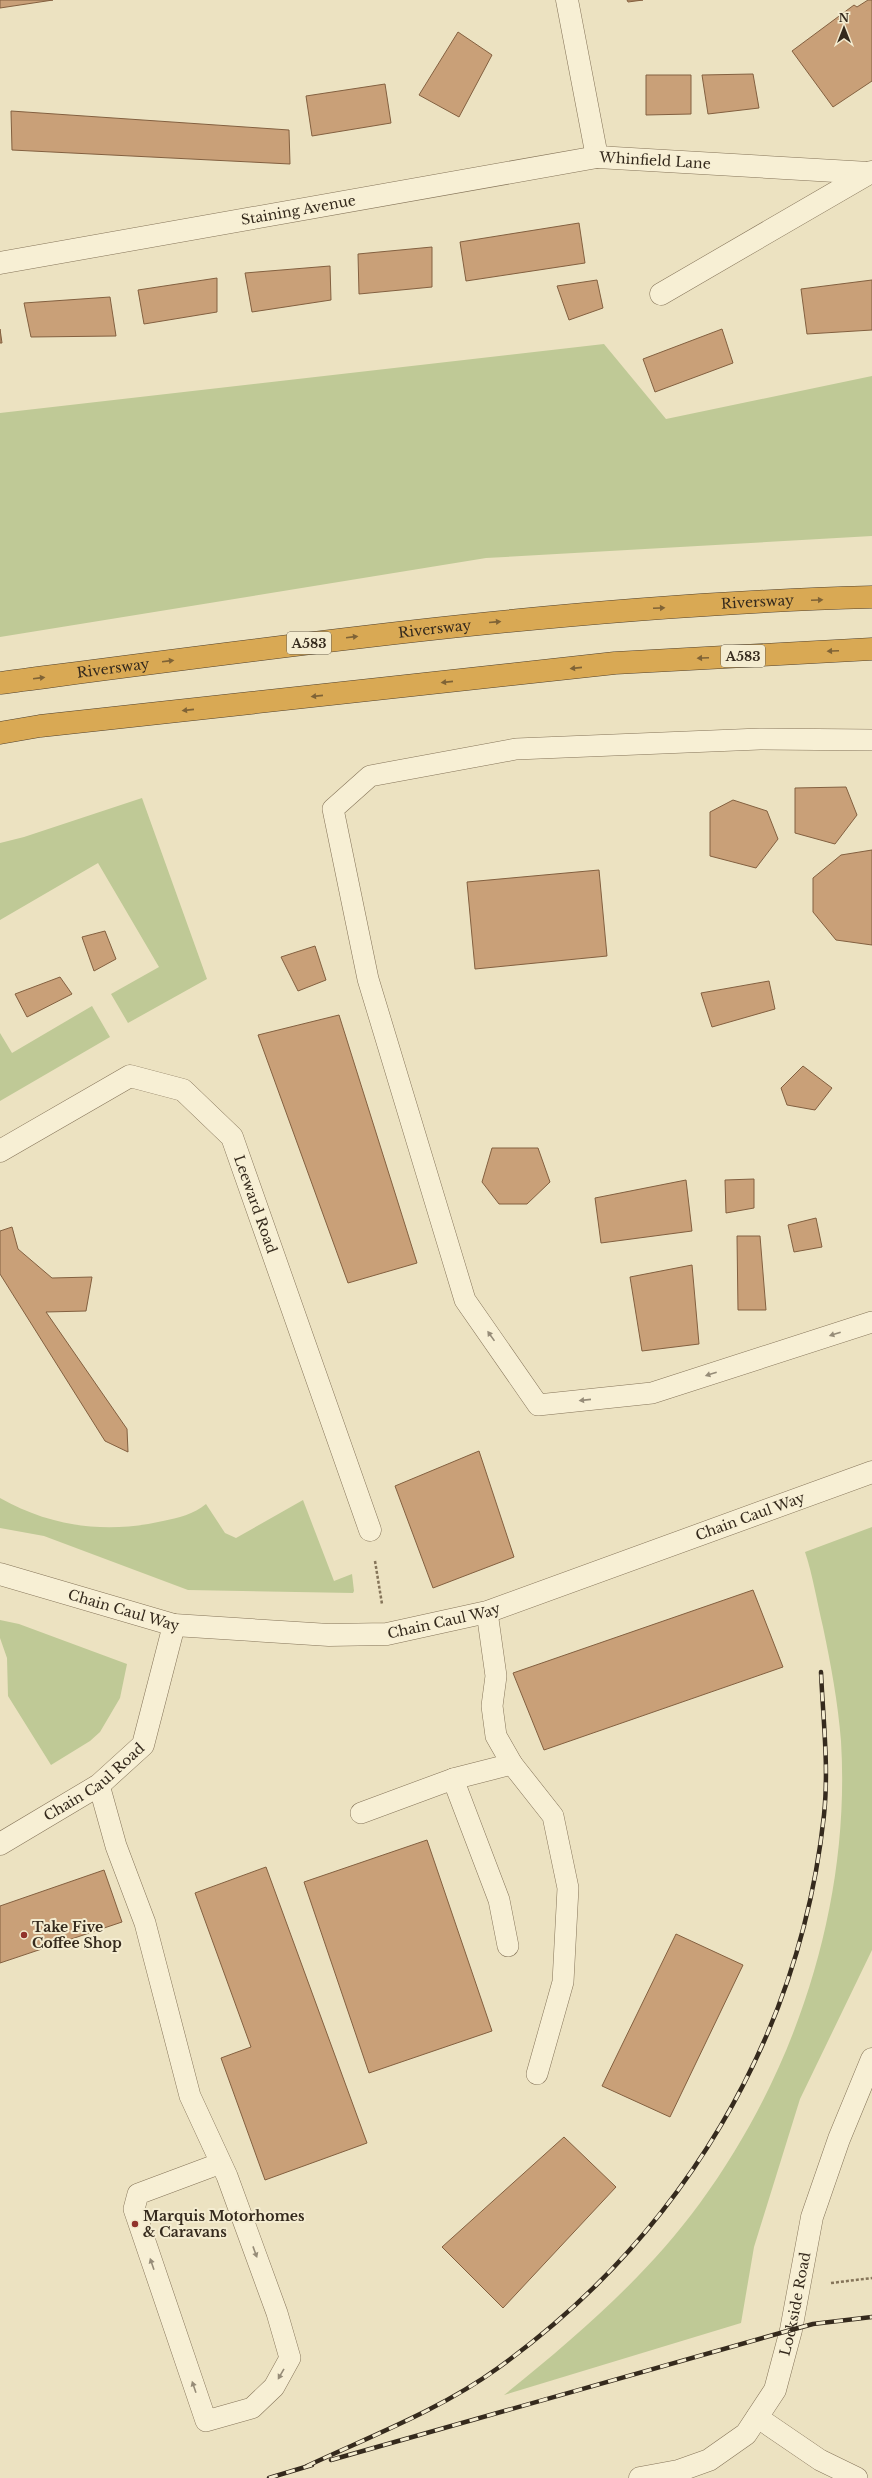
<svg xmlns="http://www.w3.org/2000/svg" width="872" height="2478" font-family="'Libre Baskerville',serif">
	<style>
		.green { fill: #bfc996 }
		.building { fill: #c9a078; stroke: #836040 }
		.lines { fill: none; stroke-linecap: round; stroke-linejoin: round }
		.lane-casing { stroke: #857459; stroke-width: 22 }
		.street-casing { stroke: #857459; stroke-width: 23 }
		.highway-casing { stroke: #52422e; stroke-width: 23 }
		.path { stroke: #857459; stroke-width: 2.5; stroke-dasharray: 3 2; stroke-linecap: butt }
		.lane { stroke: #f7efd4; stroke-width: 21 }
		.street { stroke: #f7efd4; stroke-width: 22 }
		.highway { stroke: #d9a954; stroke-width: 22 }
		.rail-casing { stroke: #352a1d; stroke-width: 4.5 }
		.rail { stroke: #f4ecd0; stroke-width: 3; stroke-dasharray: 9; stroke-linecap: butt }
		.oneway { fill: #7f6336 }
		.oneway2 { fill: #968c78 }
		.poi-dot { fill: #91332c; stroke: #f4ecd0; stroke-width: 1.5 }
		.labels { text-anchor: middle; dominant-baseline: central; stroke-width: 4; stroke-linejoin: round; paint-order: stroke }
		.shield { fill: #f4ecd0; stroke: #6e6453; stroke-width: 1 }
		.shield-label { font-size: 13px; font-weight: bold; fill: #352a1d }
		.street-label { font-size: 14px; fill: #352a1d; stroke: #f4ecd0 }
		.poi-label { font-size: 14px; font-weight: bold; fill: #352a1d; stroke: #f4ecd0; text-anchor: start }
	</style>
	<rect width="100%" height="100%" fill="#ece2c1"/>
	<g class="green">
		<polygon points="604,344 666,419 872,376 872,536 486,558 0,637 0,413"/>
		<polygon points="142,798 207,979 128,1023 111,994 159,967 98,863 0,920 0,843 24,837"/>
		<polygon points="92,1006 110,1037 0,1101 0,1033 12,1053"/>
		<path d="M 0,1498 C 51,1527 107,1534 163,1521 C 178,1518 194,1514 206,1504 L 225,1533 L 236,1538 L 303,1500 L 334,1581 L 352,1574 L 354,1591 L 353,1593 L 188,1590 L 44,1536 L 0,1528 Z"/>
		<path d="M 872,1527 L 872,1950 L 800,2099 L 754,2247 L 741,2323 L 504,2395 C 575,2338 646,2277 700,2203 C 796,2072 851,1904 841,1741 C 838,1703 831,1665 823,1627 C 817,1602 813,1576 805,1552 Z"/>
		<polygon points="0,1620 19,1624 127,1664 120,1698 100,1732 90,1741 51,1765 8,1696 7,1658 0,1638"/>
	</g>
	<g class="building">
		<polygon points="0,0 53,0 0,8"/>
		<polygon points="627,0 643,0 628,2"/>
		<polygon points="868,0 872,0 872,81 833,107 792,51 854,5 857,7"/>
		<polygon points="458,32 492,55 459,117 419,95"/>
		<polygon points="753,74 759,108 708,114 702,75"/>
		<polygon points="646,75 691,75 691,114 646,115"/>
		<polygon points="385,84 391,123 312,136 306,96"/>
		<polygon points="11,111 289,130 290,164 12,150"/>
		<polygon points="579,223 585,263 466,281 460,242"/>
		<polygon points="432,247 432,287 359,294 358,254"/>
		<polygon points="330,266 331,300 252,312 245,273"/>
		<polygon points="217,278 217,312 144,324 138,290"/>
		<polygon points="597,280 603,308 569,320 557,286"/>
		<polygon points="872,280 872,330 807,334 801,289"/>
		<polygon points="110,297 116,336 31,337 24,303"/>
		<polygon points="0,329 2,343 0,343"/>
		<polygon points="722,329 733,363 655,392 643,359"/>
		<polygon points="846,787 857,815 835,844 795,833 795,788"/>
		<polygon points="733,800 767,811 778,839 756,868 710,856 710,812"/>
		<polygon points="872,850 872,945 836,940 813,912 813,878 841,855"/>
		<polygon points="599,870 607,956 475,969 467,882"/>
		<polygon points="105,931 116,959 94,971 82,937"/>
		<polygon points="315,946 326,980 298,991 281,957"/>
		<polygon points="60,977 72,994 27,1017 15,994"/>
		<polygon points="769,981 775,1009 712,1027 701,993"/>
		<polygon points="339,1015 417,1263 348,1283 258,1035"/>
		<polygon points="803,1066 832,1088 815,1110 787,1105 781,1088"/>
		<polygon points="492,1148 538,1148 550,1182 527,1204 499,1204 482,1182"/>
		<polygon points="754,1179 754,1208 726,1213 725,1180"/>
		<polygon points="686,1180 692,1231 601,1243 595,1198"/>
		<polygon points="816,1218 822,1247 794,1252 788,1225"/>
		<polygon points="12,1227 18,1249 52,1278 92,1277 86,1311 46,1312 127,1429 128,1452 105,1441 0,1274 0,1231"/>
		<polygon points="737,1236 760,1236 766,1310 738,1310"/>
		<polygon points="692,1265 699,1344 642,1351 630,1277"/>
		<polygon points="479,1451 514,1557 433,1588 395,1486"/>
		<polygon points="753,1590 783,1667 544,1750 513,1673"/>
		<polygon points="427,1840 492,2031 369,2073 304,1882"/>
		<polygon points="266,1867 367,2143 265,2180 221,2058 251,2047 195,1893"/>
		<polygon points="104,1870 122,1922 0,1963 0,1906"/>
		<polygon points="676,1934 743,1965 670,2117 602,2086"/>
		<polygon points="564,2137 616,2187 503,2308 442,2247"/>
	</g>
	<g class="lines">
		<defs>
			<g id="lane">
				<polyline points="872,740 760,739 516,749 370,776 333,809 368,979 465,1300 538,1405 652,1393 872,1322"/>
				<polyline points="487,1612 496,1676 492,1706 496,1736 512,1764 553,1816 568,1888 563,1982 537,2074"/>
				<polyline points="453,1779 499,1900 508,1946"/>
				<polyline points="99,1785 116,1846 145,1923 190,2096 227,2176 277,2313 290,2358 274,2387 252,2408 206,2421 134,2209 138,2194 221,2163"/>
				<polyline points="361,1813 453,1779 512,1764"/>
				<polyline points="757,2417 820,2460 857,2478"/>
			</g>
			<g id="street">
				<path id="s1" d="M 567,0 L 597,157 L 869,173"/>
				<path id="s2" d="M 0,263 L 597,157"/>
				<polyline points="661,294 871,172"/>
				<path id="s3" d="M 0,1151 L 130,1076 L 183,1090 L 232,1137 L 370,1530"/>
				<path id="s4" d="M 0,1574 L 174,1625 L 329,1635 L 387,1634 L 487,1612 L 872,1472"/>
				<path id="s5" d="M 0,1844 L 99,1785 L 143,1745 L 174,1625"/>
				<path id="s6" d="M 640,2478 L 678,2471 L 709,2460 L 746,2434 L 775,2390 L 791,2330 L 812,2217 L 839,2139 L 872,2059"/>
			</g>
			<g id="highway">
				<path id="s7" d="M 0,683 C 290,645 579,605 872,597"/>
				<polyline points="0,733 40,726 615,663 872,649"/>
			</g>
		</defs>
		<use href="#lane" class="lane-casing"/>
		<use href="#street" class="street-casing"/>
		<use href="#highway" class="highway-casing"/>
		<g class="path">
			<polyline points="375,1561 382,1604"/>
			<polyline points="831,2283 872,2278"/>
		</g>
		<use href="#lane" class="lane"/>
		<use href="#street" class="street"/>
		<use href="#highway" class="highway"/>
		<defs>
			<g id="rail">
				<polyline points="331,2460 791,2330 813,2324 872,2317"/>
				<path d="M 307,2466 C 371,2436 440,2410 498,2368 C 680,2237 800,2039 824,1815 C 829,1767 823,1719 821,1672"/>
				<polyline points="269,2478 312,2465"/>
			</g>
		</defs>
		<use href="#rail" class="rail-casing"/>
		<use href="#rail" class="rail"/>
	</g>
	<defs><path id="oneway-solid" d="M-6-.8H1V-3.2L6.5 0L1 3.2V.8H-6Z"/></defs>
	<g class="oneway">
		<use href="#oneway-solid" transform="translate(817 600) rotate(-3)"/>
		<use href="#oneway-solid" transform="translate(659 608) rotate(-3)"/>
		<use href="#oneway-solid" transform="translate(495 622) rotate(-5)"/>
		<use href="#oneway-solid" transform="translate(352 637) rotate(-7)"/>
		<use href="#oneway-solid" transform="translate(833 651) rotate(177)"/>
		<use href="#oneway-solid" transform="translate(703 658) rotate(177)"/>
		<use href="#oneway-solid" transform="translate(168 661) rotate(-7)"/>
		<use href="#oneway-solid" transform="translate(576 668) rotate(174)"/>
		<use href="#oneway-solid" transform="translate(39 678) rotate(-7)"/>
		<use href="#oneway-solid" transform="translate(447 682) rotate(174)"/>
		<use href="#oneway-solid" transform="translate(317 696) rotate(174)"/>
		<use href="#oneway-solid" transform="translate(188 710) rotate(174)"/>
	</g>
	<g class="oneway2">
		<use href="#oneway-solid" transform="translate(835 1334) rotate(162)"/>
		<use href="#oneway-solid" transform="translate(491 1336) rotate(-125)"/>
		<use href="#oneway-solid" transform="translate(711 1374) rotate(162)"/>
		<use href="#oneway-solid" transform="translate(585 1400) rotate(174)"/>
		<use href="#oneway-solid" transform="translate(255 2252) rotate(70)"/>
		<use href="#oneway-solid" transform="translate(152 2264) rotate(-109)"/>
		<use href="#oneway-solid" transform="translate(281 2374) rotate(120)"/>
		<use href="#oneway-solid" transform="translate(194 2387) rotate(-109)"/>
	</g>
	<g class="poi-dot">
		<circle cx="24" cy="1935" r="4"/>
		<circle cx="135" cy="2224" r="4"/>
	</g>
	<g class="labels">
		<g class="shield">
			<rect x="287" y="632" width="44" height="22" rx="3"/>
			<rect x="721" y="645" width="44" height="22" rx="3"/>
		</g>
		<g class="shield-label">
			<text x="309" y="643">A583</text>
			<text x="743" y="656">A583</text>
		</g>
		<g class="street-label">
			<text stroke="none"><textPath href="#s1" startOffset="218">Whinfield Lane</textPath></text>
			<text stroke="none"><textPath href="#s2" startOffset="303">Staining Avenue</textPath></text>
			<text stroke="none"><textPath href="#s7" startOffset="762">Riversway</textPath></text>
			<text stroke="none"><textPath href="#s7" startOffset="438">Riversway</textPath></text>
			<text stroke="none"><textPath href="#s7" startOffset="114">Riversway</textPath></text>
			<text stroke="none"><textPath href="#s3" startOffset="344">Leeward Road</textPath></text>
			<text stroke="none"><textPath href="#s4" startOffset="777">Chain Caul Way</textPath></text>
			<text stroke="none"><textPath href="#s4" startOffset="129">Chain Caul Way</textPath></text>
			<text stroke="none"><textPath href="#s4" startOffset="453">Chain Caul Way</textPath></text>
			<text stroke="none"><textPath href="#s5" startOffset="113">Chain Caul Road</textPath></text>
			<text stroke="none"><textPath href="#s6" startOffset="258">Lockside Road</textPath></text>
		</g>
		<g class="poi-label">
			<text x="32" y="1927">Take Five<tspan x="32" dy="16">Coffee Shop</tspan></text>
			<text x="143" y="2216">Marquis Motorhomes<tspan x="143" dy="16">&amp; Caravans</tspan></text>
		</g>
	</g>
	<g transform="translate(844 28)" stroke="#f4ecd0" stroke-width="3" paint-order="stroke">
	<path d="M0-3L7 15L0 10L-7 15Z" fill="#352a1d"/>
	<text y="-6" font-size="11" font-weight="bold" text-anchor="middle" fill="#352a1d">N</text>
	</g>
</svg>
